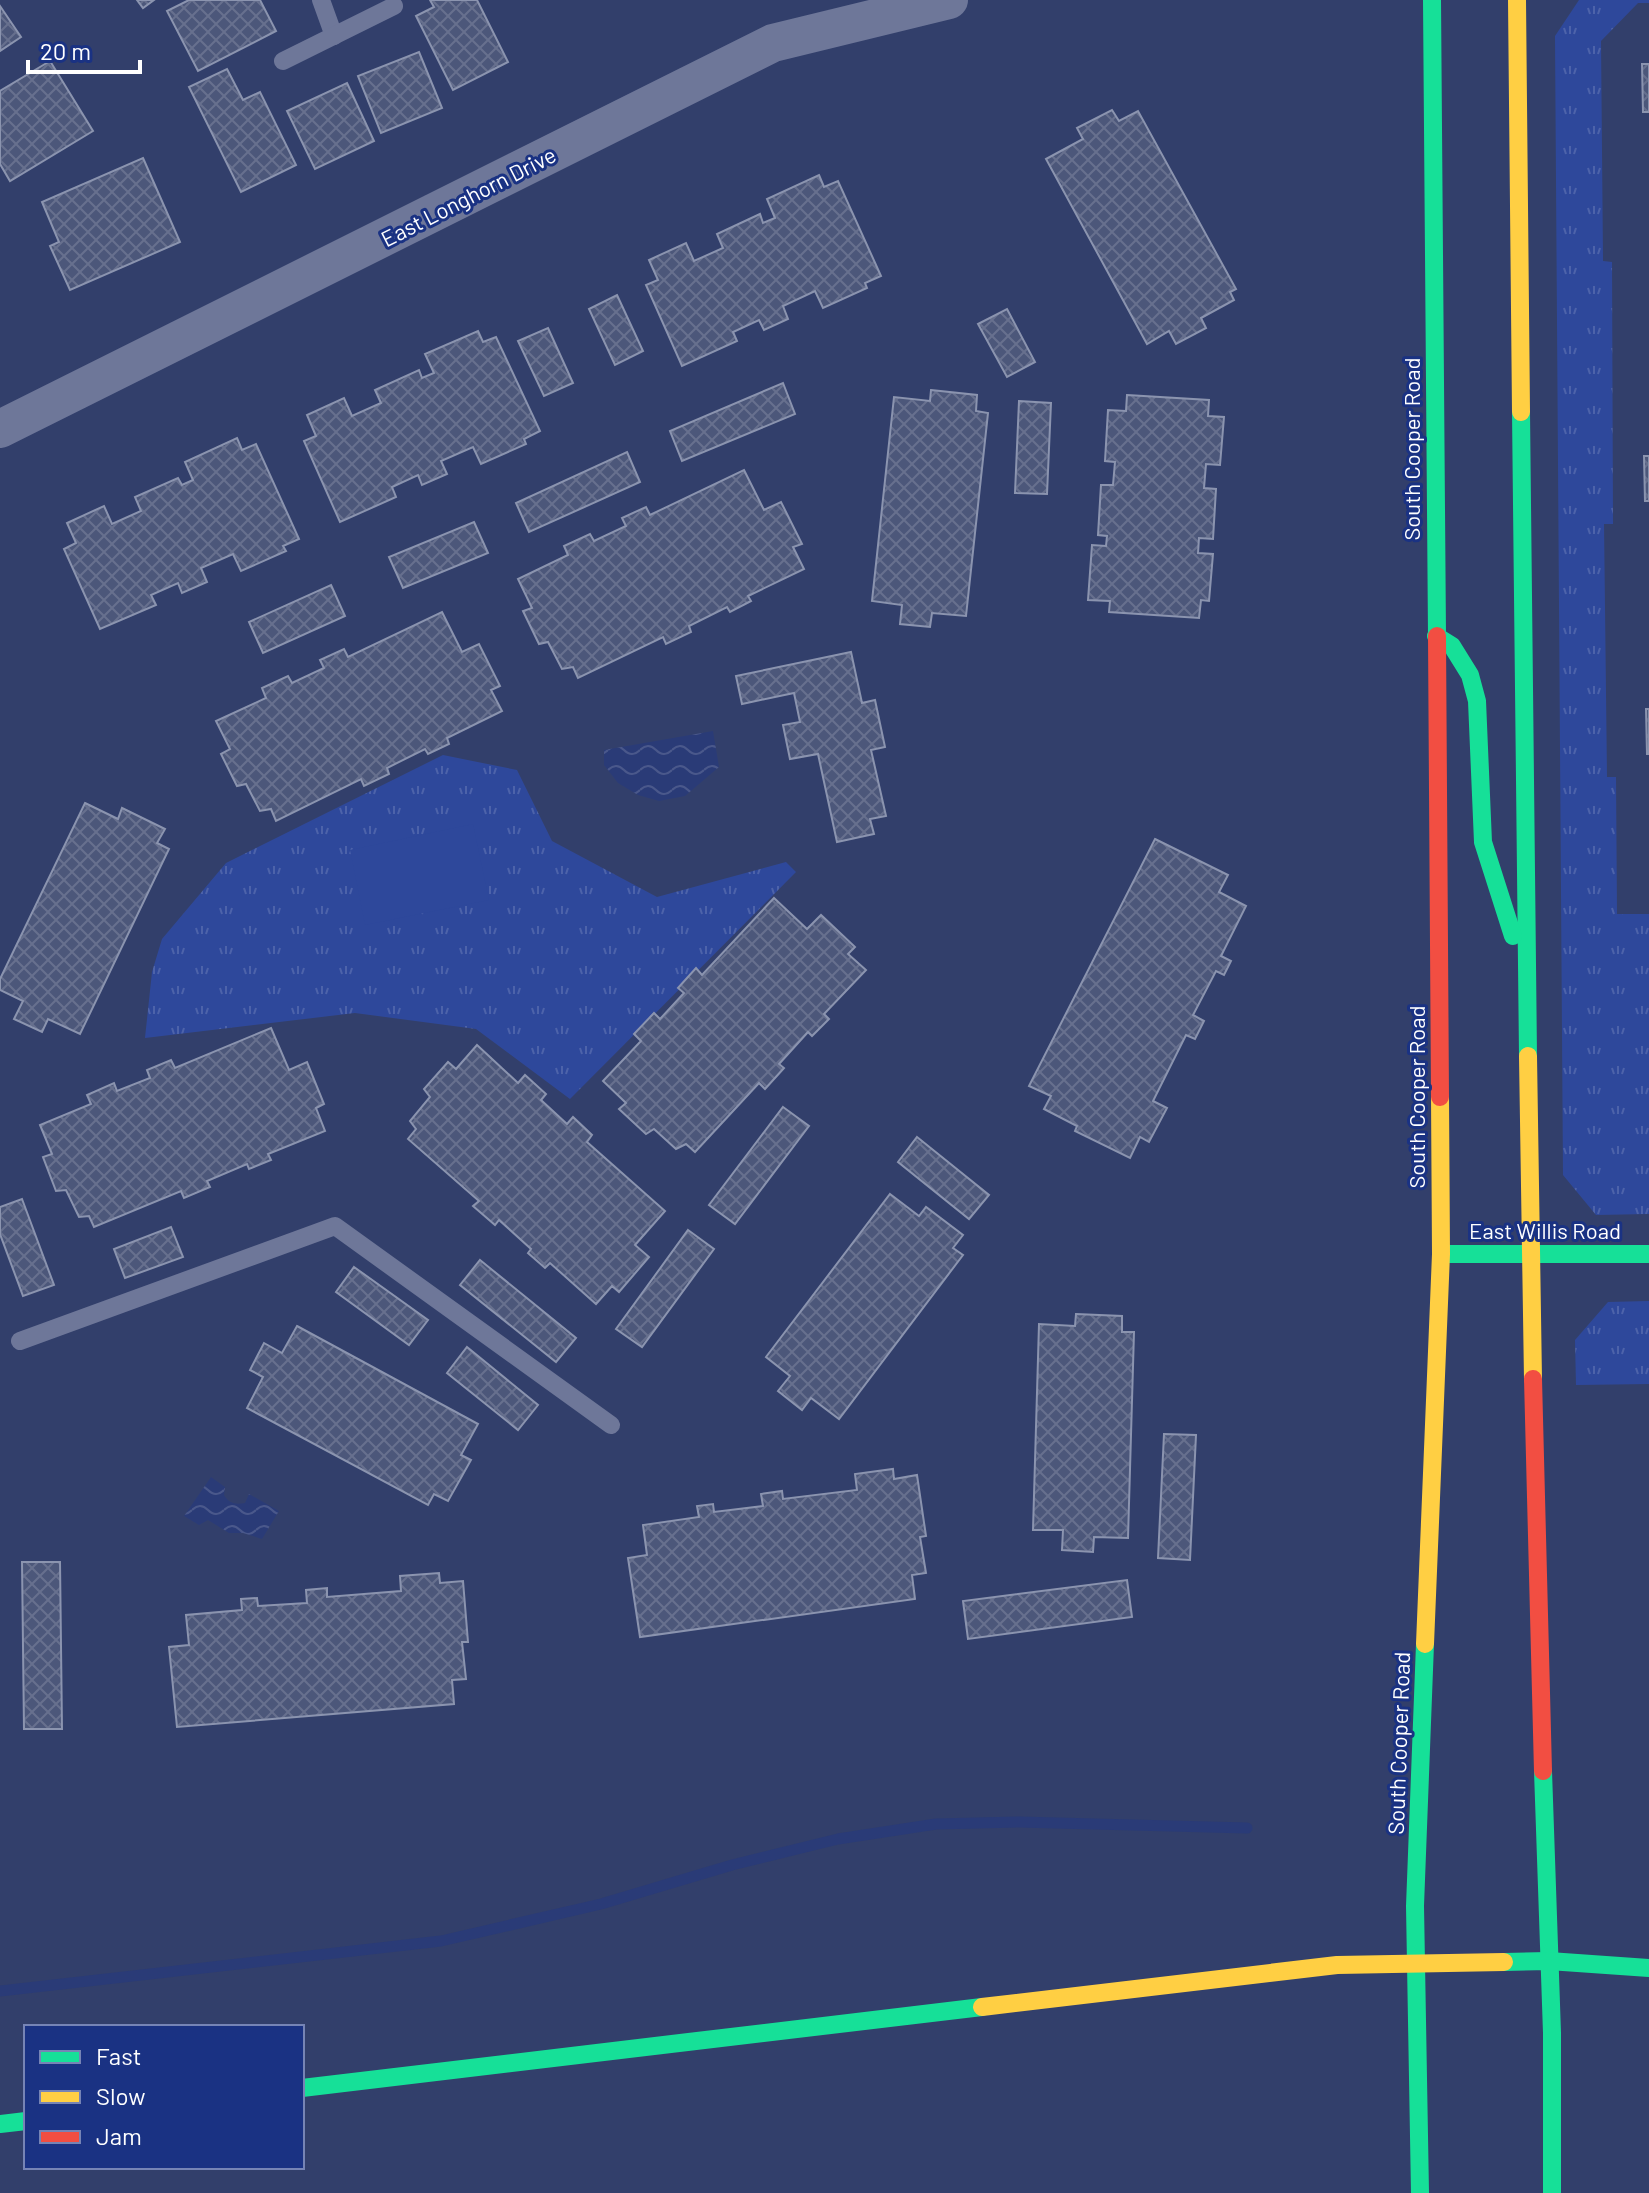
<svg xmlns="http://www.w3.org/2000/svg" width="1649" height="2193" font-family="Barlow,sans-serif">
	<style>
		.grass { fill: url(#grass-tufts) }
		.pitch { fill: #2e489b }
		.water { fill: url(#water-waves) }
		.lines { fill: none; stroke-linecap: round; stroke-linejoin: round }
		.stream { stroke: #2a3b77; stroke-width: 11 }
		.building { fill: url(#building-cross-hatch); stroke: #8b94af; stroke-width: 2 }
		.lane { stroke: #6e7799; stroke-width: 18 }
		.street { stroke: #6e7799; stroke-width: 38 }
		.fast { stroke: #16e098; stroke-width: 18 }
		.slow { stroke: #ffcf43; stroke-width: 18 }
		.jam { stroke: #f24e42; stroke-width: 18 }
		.labels { text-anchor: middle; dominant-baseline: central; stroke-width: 6; stroke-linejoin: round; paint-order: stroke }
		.street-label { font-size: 22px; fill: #fff; stroke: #1a3283 }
	</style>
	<defs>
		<pattern id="grass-tufts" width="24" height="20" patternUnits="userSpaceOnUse" patternTransform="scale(2)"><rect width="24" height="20" fill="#2e489b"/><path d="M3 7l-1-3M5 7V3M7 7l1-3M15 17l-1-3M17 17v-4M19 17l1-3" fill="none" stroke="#4d63aa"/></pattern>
		<pattern id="water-waves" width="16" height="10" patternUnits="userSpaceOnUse" patternTransform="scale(2)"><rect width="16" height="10" fill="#2a3b77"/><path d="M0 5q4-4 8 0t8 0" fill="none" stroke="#4a588b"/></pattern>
		<pattern id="building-cross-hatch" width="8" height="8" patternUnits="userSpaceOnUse" patternTransform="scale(2)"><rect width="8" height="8" fill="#4c577a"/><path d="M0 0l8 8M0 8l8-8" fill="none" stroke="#67708e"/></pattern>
	</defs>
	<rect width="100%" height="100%" fill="#323f6b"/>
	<g class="grass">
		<polygon points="1579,0 1649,0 1649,3 1638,3 1601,41 1603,261 1612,262 1613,524 1604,524 1607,777 1616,777 1617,914 1649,914 1649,1214 1596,1215 1563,1175 1555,36"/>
		<polygon points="443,755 517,770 552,841 657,897 786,862 796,872 570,1099 476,1029 355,1013 145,1038 152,972 162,939 226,863"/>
		<polygon points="1649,1301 1649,1384 1576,1385 1575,1340 1608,1302"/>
	</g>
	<polygon class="pitch" points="473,824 489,900 365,925 350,850"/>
	<g class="water">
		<polygon points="713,731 719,767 685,796 659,801 638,795 618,783 604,765 604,750"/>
		<path d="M 211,1477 L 225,1487 L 224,1495 C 229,1503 235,1505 245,1503 L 249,1494 L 279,1511 L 262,1539 L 243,1533 L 229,1533 L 208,1520 L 199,1525 L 184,1516 Z"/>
	</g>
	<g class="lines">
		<polyline class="stream" points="0,1991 441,1941 601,1904 732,1865 838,1839 936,1824 1019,1822 1247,1828"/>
	</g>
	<g class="building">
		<polygon points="137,0 154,0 143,8"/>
		<polygon points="189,0 260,0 276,31 198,71 167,11"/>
		<polygon points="430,0 477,0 508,62 453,90 416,16 434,7"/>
		<polygon points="0,6 21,37 0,51"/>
		<polygon points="419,52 442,108 381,133 358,76"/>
		<polygon points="50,61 93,131 10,181 0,164 0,91"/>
		<polygon points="1642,64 1649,64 1649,112 1643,112"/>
		<polygon points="227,69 243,100 260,92 296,165 241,192 189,87"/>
		<polygon points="347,83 374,141 315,169 287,111"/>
		<polygon points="1112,110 1119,121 1138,111 1236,289 1230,292 1234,300 1201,318 1206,328 1176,344 1169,331 1147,344 1046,159 1083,139 1077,128"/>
		<polygon points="143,158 180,242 70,290 50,246 59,242 42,202"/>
		<polygon points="819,175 824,187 838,181 881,276 865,283 867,288 823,308 815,291 783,306 788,319 764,330 759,320 733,332 737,341 682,366 646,285 658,280 649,260 686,243 694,261 723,248 717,234 760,214 763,223 775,218 767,199"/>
		<polygon points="617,295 643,351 615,365 589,309"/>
		<polygon points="1007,309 1035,362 1007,377 978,324"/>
		<polygon points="548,328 573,383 544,396 518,341"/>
		<polygon points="478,331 483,342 496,337 540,431 524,439 526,444 481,464 473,447 441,461 447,474 422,485 418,475 392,487 396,497 340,522 304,441 316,436 307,415 344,398 352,416 381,403 375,390 419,370 422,378 434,373 425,354"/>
		<polygon points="783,383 795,414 682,461 670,431"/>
		<polygon points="931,390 977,395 976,411 988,413 966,616 932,613 930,627 900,624 902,605 872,601 894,397 930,401"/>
		<polygon points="1127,395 1209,400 1208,416 1224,417 1220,465 1206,464 1204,488 1216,489 1213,539 1199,538 1198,553 1213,554 1209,601 1201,600 1199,618 1109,612 1110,601 1088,600 1092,545 1106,546 1107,536 1098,535 1101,485 1113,485 1115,462 1105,461 1108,410 1126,411"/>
		<polygon points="1019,401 1051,403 1047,494 1015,493"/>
		<polygon points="237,438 242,450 256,444 299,539 283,546 286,551 241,571 233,554 201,568 207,582 182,593 178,583 151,595 156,605 100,629 64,549 76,543 67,523 104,506 112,524 141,511 135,497 178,478 182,485 193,480 185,462"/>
		<polygon points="627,452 640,482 529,532 516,503"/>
		<polygon points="1644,456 1649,456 1649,501 1645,501"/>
		<polygon points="744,470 764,510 781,502 802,544 793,547 804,569 748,596 751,601 730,612 727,607 689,626 691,632 666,644 663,637 578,678 573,667 562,669 548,642 539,644 523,611 532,608 518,579 568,555 564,546 590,534 594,541 626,526 622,518 646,507 650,515"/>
		<polygon points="474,522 488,553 403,588 389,557"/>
		<polygon points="331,585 345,616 263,653 249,622"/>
		<polygon points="442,612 462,652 479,644 500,686 491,690 502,711 447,738 449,744 428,754 425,749 387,768 389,774 364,786 361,779 276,821 271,809 260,811 246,784 237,786 221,754 230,749 216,721 266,698 262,688 288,676 292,683 324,668 320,660 344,649 348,657"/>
		<polygon points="851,652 862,703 875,700 885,747 871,750 886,816 870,819 874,834 837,842 818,754 790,759 783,725 800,722 794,693 742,704 736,676"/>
		<polygon points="1646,709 1649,709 1649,754 1647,754"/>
		<polygon points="85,803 118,819 122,808 165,829 157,843 169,849 80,1034 48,1019 42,1032 14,1019 23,1001 0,990 0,979"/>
		<polygon points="1155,839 1228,875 1219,892 1246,906 1221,956 1231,961 1224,975 1216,971 1193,1015 1204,1021 1195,1039 1186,1035 1153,1101 1167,1108 1149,1142 1140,1137 1130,1158 1075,1131 1077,1126 1044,1109 1051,1096 1029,1086"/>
		<polygon points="774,898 807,929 821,915 855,947 848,954 866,970 824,1014 829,1019 812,1036 808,1032 779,1064 784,1068 765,1089 759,1083 695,1152 686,1144 676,1149 654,1129 646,1134 619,1109 626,1103 603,1081 641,1041 634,1034 654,1013 660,1019 684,993 678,988 696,968 702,975"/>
		<polygon points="271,1028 289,1070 307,1062 324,1104 316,1108 325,1131 268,1154 271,1160 249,1169 247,1164 207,1181 210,1187 184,1198 181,1191 94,1227 89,1216 79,1217 66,1190 56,1191 43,1157 52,1154 40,1125 91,1104 87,1095 114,1083 117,1091 150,1078 147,1070 171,1060 175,1068"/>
		<polygon points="477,1045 518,1083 525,1075 546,1094 541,1100 567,1124 573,1117 592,1135 587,1142 665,1211 635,1245 649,1257 619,1292 612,1286 596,1304 550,1263 545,1268 528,1253 531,1249 499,1220 495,1225 473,1206 479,1201 408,1139 416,1129 410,1121 430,1097 424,1089 448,1062 456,1069"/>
		<polygon points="783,1107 809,1126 735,1224 709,1205"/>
		<polygon points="917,1137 989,1195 969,1219 898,1162"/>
		<polygon points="890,1194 919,1216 926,1207 963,1235 953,1248 963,1255 839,1419 811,1398 802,1410 778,1391 790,1376 766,1357"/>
		<polygon points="22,1199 54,1285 23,1296 0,1234 0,1207"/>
		<polygon points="171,1227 183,1257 125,1278 114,1249"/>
		<polygon points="688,1230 714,1249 642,1347 616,1329"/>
		<polygon points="480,1260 576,1338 556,1362 460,1285"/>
		<polygon points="354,1267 428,1320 409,1345 336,1292"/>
		<polygon points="1076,1314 1122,1316 1122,1332 1134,1332 1128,1538 1094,1537 1093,1552 1062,1550 1063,1530 1033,1530 1039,1324 1075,1326"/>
		<polygon points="297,1326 478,1424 461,1455 471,1460 448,1501 434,1494 428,1505 247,1408 263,1377 250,1370 264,1343 282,1353"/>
		<polygon points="467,1347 538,1405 518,1430 447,1373"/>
		<polygon points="1164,1434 1196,1435 1190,1560 1158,1558"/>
		<polygon points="893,1469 894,1479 917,1475 926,1536 920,1537 926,1573 912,1575 915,1599 640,1637 628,1558 647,1555 643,1525 699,1517 697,1506 713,1504 714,1512 763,1506 761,1494 782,1491 783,1499 857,1490 855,1474"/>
		<polygon points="22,1562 60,1562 62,1729 24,1729"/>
		<polygon points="439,1573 440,1583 463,1581 468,1642 462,1642 466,1679 452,1680 454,1704 177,1727 169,1647 189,1645 186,1615 242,1610 241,1599 257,1598 258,1606 307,1603 306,1590 327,1588 327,1597 401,1591 400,1576"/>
		<polygon points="1127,1580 1132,1617 968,1639 963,1601"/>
	</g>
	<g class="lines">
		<g class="lane">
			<polyline points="321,0 334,36"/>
			<polyline points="283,61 394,6"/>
			<polyline points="20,1341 335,1226 611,1425"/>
		</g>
		<polyline class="street" points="0,429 773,43 949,0"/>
		<g class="fast">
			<polyline points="1432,0 1437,636"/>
			<polyline points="1521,412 1528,1056"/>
			<polyline points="1436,636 1452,646 1470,675 1477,701 1483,842 1513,936"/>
			<polyline points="1441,1254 1649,1254"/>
			<polyline points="1543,1771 1552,2033 1552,2193"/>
			<polyline points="1504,1962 1549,1961 1649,1968"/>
			<polyline points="302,2088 982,2007"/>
			<polyline points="0,2124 26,2121"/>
			<polyline points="1420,2193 1415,1906 1425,1644"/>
		</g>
		<g class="slow">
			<polyline points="1517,0 1521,412"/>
			<polyline points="1528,1056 1533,1379"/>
			<polyline points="1425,1644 1441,1254 1440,1097"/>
			<polyline points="982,2007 1337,1965 1504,1962"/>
		</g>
		<g class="jam">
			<polyline points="1437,636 1440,1097"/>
			<polyline points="1533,1379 1543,1771"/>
		</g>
	</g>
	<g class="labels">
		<g class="street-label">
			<text transform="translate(468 196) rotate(-27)">East Longhorn Drive</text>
			<text transform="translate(1411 449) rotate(-90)">South Cooper Road</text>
			<text transform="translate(1416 1097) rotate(-90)">South Cooper Road</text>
			<text x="1545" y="1230">East Willis Road</text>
			<text transform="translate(1398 1743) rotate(-88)">South Cooper Road</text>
		</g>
	</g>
	<rect x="24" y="2025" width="280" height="144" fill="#1a3283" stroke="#7684b5" stroke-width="2"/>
	<rect x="40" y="2051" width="40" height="12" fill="#16e098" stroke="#7684b5" stroke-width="2"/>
	<text x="96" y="2065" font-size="24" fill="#ffffff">Fast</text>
	<rect x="40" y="2091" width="40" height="12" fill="#ffcf43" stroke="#7684b5" stroke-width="2"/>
	<text x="96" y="2105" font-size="24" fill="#ffffff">Slow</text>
	<rect x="40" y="2131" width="40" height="12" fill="#f24e42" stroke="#7684b5" stroke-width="2"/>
	<text x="96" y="2145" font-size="24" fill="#ffffff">Jam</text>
	<path d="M28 60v12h112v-12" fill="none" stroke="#ffffff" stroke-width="4"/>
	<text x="40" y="60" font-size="24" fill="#ffffff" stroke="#1a3283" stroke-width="6" paint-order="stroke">20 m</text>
</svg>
